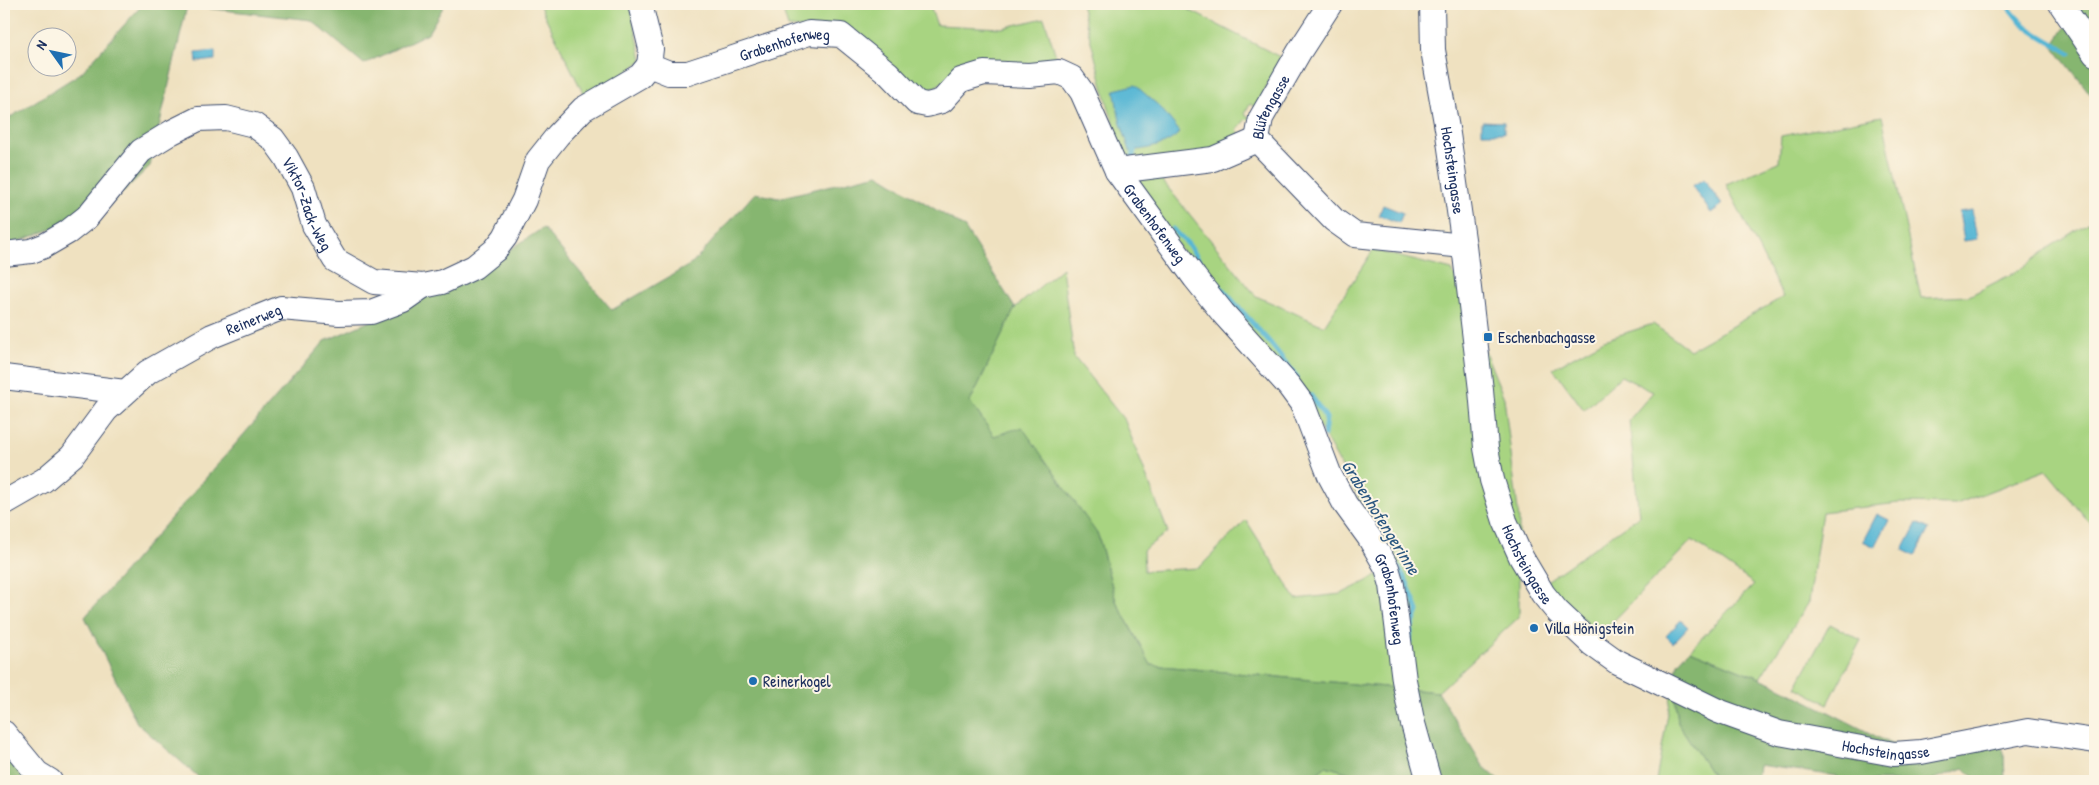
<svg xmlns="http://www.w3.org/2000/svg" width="2099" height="785" font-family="'Patrick Hand',sans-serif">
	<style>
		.green { fill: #a8d481; stroke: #628270 }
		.forest { fill: #86b66f; stroke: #507266 }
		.water { fill: #55b6d4; stroke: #387299 }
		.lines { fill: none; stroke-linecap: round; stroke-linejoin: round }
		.stream { stroke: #55b6d4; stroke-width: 5 }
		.minor-casing { stroke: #3b4a6d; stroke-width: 26 }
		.minor { stroke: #fff; stroke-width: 24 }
		.poi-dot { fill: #1f6fb2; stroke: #fcf5e5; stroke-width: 2 }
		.labels { text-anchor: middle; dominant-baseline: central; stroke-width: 4; stroke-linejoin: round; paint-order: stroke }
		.street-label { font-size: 16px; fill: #1b2f5e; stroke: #fcf5e5 }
		.poi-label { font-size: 16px; fill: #1b2f5e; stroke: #fcf5e5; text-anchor: start }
		.water-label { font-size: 18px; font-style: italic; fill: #2c5881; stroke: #fcf5e5 }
	</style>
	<rect width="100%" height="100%" fill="#fcf5e5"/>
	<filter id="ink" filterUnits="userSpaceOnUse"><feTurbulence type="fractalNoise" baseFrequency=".02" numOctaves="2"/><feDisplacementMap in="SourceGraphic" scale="10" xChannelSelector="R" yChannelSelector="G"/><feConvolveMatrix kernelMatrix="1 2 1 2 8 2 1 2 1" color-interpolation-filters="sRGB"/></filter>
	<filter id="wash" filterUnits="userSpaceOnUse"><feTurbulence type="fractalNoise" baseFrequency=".0096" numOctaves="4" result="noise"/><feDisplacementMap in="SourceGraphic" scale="20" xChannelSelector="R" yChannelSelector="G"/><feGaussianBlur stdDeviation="1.12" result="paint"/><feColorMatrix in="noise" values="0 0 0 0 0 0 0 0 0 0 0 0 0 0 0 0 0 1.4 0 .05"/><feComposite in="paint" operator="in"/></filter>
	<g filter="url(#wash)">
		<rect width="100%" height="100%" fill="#efe1c0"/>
		<g class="green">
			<polygon points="539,4 630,4 642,60 588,103"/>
			<polygon points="781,4 929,4 937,25 1002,28 1044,18 1057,59 1036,66 969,64 920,97 848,32 788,27"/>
			<polygon points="1081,4 1192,4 1189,10 1280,57 1257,108 1250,104 1244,114 1251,118 1245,120 1237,130 1243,137 1156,173 1256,296 1324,326 1373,250 1452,270 1504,398 1519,519 1519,617 1438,692 1151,665 1116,601 1098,535 994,436 970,402 1015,308 1062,268 1074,357 1125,421 1168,532 1143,550 1144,571 1199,568 1246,520 1296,599 1341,594 1397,566 1301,394 1223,313 1113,147 1114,122 1110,113"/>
			<polygon points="1882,116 1921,298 1969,296 2023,268 2050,247 2087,223 2095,220 2095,529 2046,470 1956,504 1899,503 1822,512 1809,602 1760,678 1690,650 1754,584 1692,540 1599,636 1544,583 1639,516 1629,420 1653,392 1621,376 1584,410 1553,368 1604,340 1653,324 1690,350 1783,297 1726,184 1779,162 1781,136"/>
			<polygon points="1830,624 1861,640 1828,704 1796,687"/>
			<polygon points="1674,680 1678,723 1716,781 1656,781"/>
			<polygon points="1326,766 1376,781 1307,781"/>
			<polygon points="1419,774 1423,781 1379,781"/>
		</g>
		<g class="forest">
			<polygon points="143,4 445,4 428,33 364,64 311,20 187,6 150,166 105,209 4,247 4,121 81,73"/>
			<polygon points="2061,4 2095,4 2095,100 2053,46 2069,21"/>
			<polygon points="878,174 964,227 1015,308 970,402 994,436 1022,427 1098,535 1116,601 1151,665 1438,692 1483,766 1500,781 1423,781 1419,774 1376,781 1326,766 1307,781 203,781 137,723 85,617 325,341 467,278 543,228 612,310 693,263 755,193 778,198"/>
			<polygon points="1690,650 1772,683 1891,744 2001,746 2004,752 2005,781 1977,781 1964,768 1929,781 1837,781 1837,776 1759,765 1757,781 1716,781 1678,723 1674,680 1678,663"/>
			<polygon points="9,758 39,781 4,781 4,766"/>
		</g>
		<g class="water">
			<polygon points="215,51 215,60 197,62 196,53"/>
			<path d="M 1135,85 L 1160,107 L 1180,132 C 1168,146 1147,149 1130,151 L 1120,121 L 1114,90 Z"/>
			<polygon points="1482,121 1504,122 1504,133 1482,133"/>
			<polygon points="1704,179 1722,205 1711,213 1692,186"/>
			<polygon points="1383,205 1403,213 1399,223 1379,215"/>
			<polygon points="1972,210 1977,239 1964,241 1959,212"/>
			<polygon points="1877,514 1889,520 1875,547 1863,541"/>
			<polygon points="1917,523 1929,529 1915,556 1903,550"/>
			<polygon points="1681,620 1688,627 1673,643 1666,636"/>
		</g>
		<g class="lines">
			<g class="stream">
				<path d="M 2007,4 C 2020,28 2047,39 2070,53"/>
				<polyline points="1133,156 1135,146"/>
				<polyline points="1173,229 1188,244 1208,273 1271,344 1297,377"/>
				<polyline points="1311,396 1326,418 1324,435"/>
				<polyline points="1398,567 1406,580 1418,611 1411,629 1410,641"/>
			</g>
		</g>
	</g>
	<g filter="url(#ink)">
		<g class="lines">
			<defs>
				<g id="minor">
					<polyline points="640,4 651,49 649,65"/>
					<path id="s1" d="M 1432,4 L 1433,50 L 1448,134 L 1464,246 L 1481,390 L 1486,448 L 1492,480 L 1505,521 L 1521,557 L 1543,594 L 1557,611 L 1592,644 L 1617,662 L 1718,711 L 1779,733 L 1894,754 L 1921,752 L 2028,731 L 2095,741"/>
					<polyline points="2061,4 2095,54"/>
					<path id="s2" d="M 649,65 L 669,73 L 688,73 L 809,33 L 841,35 L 888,73 L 917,103 L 927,105 L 942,101 L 961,80 L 984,73 L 1029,75 L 1059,72 L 1072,78 L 1082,92 L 1117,171 L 1195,278 L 1223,313 L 1289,386 L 1303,405 L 1330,476 L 1345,504 L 1369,537 L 1387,568 L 1392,585 L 1404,680 L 1412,720 L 1429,781"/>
					<polyline points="1257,140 1334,220 1355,235 1464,246"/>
					<path id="s3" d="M 1257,140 L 1261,118 L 1299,52 L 1330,4"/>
					<polyline points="1117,171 1213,159 1257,140"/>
					<path id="s4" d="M 4,254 L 31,251 L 44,246 L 68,232 L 87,217 L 141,151 L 172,132 L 198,119 L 226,118 L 254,125 L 273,139 L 286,157 L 303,188 L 314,225 L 335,260 L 374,282 L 423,286 L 442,282 L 474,267 L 495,250 L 505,237 L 524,200 L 538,160 L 558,135 L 583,109 L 640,76 L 649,65"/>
					<polyline points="4,377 125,392"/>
					<path id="s5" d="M 4,503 L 44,480 L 72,456 L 106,410 L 148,372 L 212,336 L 281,308 L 339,313 L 371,312 L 403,300 L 423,286"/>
					<polyline points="4,733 37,773 50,781"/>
				</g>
			</defs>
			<use href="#minor" class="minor-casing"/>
			<use href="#minor" class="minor"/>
		</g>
	</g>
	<g class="poi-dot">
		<rect x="1483" y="332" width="10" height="10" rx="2.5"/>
		<circle cx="1534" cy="628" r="5"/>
		<circle cx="753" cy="681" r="5"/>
	</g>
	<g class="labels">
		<g class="street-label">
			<text stroke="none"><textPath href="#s2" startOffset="142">Grabenhofenweg</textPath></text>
			<text stroke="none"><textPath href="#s3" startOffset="36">Blütengasse</textPath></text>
			<text stroke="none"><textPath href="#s1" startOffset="168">Hochsteingasse</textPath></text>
			<text stroke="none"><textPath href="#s4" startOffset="398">Viktor-Zack-Weg</textPath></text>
			<text stroke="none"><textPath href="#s2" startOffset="638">Grabenhofenweg</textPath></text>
			<text stroke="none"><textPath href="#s5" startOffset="315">Reinerweg</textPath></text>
			<text stroke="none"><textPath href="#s1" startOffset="572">Hochsteingasse</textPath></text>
			<text stroke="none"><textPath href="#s2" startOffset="1088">Grabenhofenweg</textPath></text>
			<text stroke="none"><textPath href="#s1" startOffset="992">Hochsteingasse</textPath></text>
		</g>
		<g class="poi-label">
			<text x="1498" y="337">Eschenbachgasse</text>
			<text x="1544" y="628">Villa Hönigstein</text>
			<text x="763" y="681">Reinerkogel</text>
		</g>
		<g class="water-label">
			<text transform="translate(1381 517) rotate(58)">Grabenhofengerinne</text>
		</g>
	</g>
	<rect width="2099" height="785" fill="none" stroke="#fcf5e5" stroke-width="20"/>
	<g transform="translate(52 52) rotate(303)"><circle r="24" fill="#fcf5e5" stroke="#a2a6af"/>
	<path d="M0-4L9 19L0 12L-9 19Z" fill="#1f6fb2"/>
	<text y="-8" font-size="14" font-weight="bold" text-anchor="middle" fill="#1b2f5e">N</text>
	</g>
</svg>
